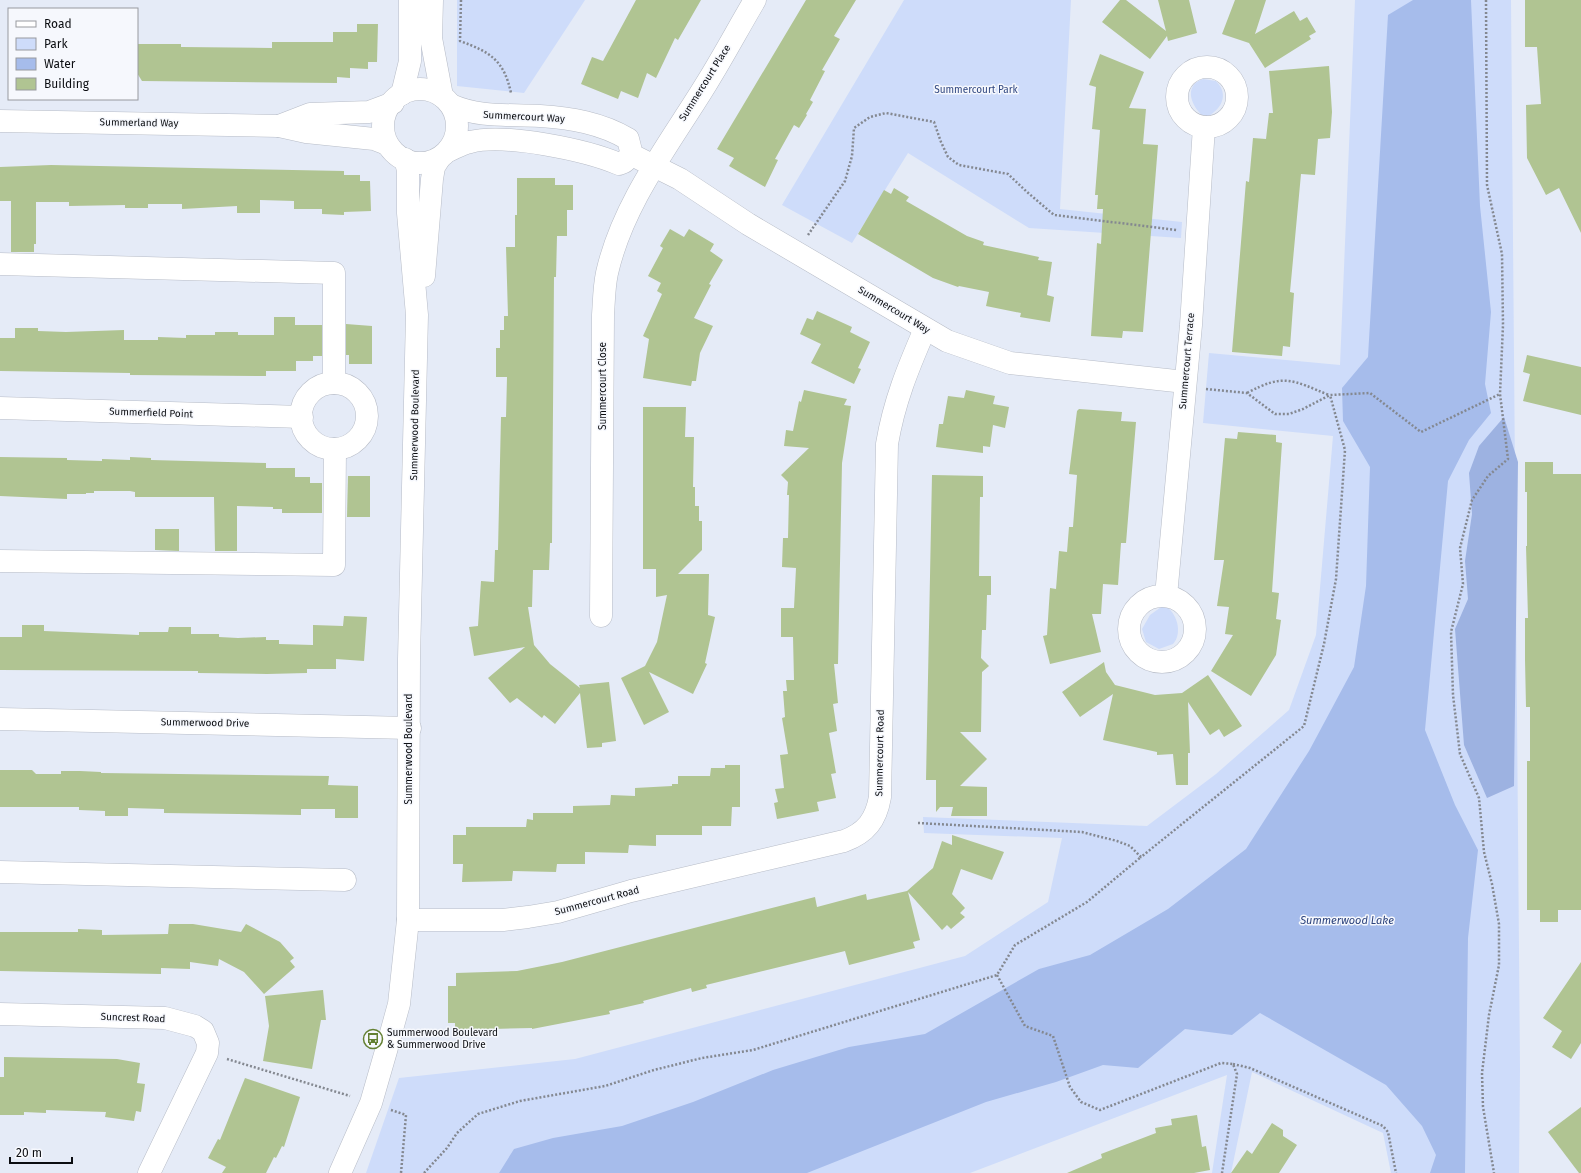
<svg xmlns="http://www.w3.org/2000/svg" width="1581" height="1173" font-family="'Fira Sans',sans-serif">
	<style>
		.green { fill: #cedcfa }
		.forest { fill: #9db2e1 }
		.water { fill: #a6bceb }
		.building { fill: #b0c492 }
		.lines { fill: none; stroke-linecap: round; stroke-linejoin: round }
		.minor-casing { stroke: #b7bcc7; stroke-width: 23 }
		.path { stroke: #848890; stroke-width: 2.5; stroke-dasharray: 2 2; stroke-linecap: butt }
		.minor { stroke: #fff; stroke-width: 22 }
		.labels { text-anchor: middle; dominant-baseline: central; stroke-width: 3; stroke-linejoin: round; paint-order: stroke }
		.street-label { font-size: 10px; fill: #0b0d11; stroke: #f6f8fd }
		.park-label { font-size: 10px; fill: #304781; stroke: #f6f8fd }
		.poi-label { font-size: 10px; fill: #0b0d11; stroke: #f6f8fd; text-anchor: start }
		.water-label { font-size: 11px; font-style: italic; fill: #2c437d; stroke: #f6f8fd }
	</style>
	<rect width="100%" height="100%" fill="#e5ebf7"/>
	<g class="green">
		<polygon points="457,0 585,0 524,93 457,86"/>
		<polygon points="904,0 1071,0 1060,209 1182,222 1181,238 1029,228 908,153 852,243 782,205"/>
		<polygon points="1355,0 1511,0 1520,1070 1519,1173 1391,1173 1383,1133 1252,1072 1231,1173 1212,1173 1227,1075 970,1173 366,1173 399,1078 575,1059 965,956 1048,902 1062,838 924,833 923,817 1147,826 1216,774 1289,710 1316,635 1333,436 1203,423 1209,353 1340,365"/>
		<path d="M 1203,79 L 1216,81 C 1230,95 1221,110 1205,118 C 1192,108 1182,86 1203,79 Z"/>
		<path d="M 1164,605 C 1177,612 1183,633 1173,644 L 1159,649 L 1146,642 L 1142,629 L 1150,615 Z"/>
	</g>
	<polygon class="forest" points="1504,417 1518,462 1514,786 1487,798 1464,745 1455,629 1468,599 1465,561 1472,514 1469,473 1479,446"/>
	<polygon class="water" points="1413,0 1471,0 1480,206 1491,312 1485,384 1491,413 1469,440 1448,481 1425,730 1455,805 1478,850 1468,938 1465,1173 1430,1173 1436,1155 1422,1126 1386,1085 1260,1013 1232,1035 1185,1029 1138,1068 1103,1065 1056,1082 986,1102 807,1173 499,1173 514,1149 553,1138 622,1126 693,1102 773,1070 849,1047 925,1034 1039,969 1090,955 1168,909 1246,849 1309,751 1354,667 1366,586 1370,467 1343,421 1342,388 1368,357 1388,15"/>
	<g class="building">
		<polygon points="636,0 701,0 678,40 675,38 656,78 647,73 638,98 621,91 618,99 581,84 592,57 603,61"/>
		<polygon points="806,0 856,0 834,36 840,39 822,70 825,71 810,100 813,102 806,114 807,115 799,128 794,125 775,159 778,160 765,187 729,166 734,158 717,149"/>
		<polygon points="1120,0 1126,0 1166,31 1158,0 1189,0 1197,33 1168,41 1167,36 1150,59 1102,22"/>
		<polygon points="1235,0 1266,0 1255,34 1294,11 1300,21 1307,17 1316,32 1309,36 1311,39 1265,68 1249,43 1222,34"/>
		<polygon points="1525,0 1581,0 1581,233 1559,188 1546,195 1527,158 1526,105 1541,104 1537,47 1525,47"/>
		<polygon points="357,24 378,24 377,62 368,62 368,69 350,68 350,78 337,77 337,83 142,81 137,73 137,44 181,44 181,47 272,48 272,42 333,42 333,32 357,32"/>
		<polygon points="1100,54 1144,72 1129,108 1146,109 1143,144 1158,145 1143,332 1123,331 1122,338 1091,336 1097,243 1101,244 1103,209 1097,209 1098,195 1095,195 1100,130 1092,129 1096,87 1089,85"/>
		<polygon points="1329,66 1332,112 1330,138 1318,139 1315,175 1301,174 1290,292 1294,293 1290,347 1283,346 1282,356 1232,352 1246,181 1249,182 1253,138 1266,139 1269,113 1273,113 1269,71"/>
		<polygon points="51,165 344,171 344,175 360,175 360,181 370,181 371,211 344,212 344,215 322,214 322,209 294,209 294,201 260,200 260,213 237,213 237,206 182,209 182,204 148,204 148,208 125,208 125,205 69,206 69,202 36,202 36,244 34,244 34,252 11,252 11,201 0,201 0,167"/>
		<polygon points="517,178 555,178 555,185 573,185 573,210 567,210 567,236 557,236 556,277 554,277 552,543 550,543 549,570 533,570 532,607 528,607 534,645 550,664 580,688 579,685 609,682 616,741 602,743 602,747 587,748 580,693 555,724 544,715 542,718 517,698 510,703 488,678 525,647 474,656 469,627 478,626 481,581 494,582 495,550 498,550 501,417 506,417 507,377 496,377 496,348 500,348 500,330 504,330 504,316 508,316 506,247 515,247 515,215 517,215"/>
		<polygon points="894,188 909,197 906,201 967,236 984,242 983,245 1039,257 1038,260 1052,262 1047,295 1054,297 1050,322 1020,317 1021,313 986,306 989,292 959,286 958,287 933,278 858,234 884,190 891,194"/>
		<polygon points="670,229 684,237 689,229 714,244 710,251 723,260 709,284 711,285 694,318 713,326 700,353 696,381 692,381 691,386 643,378 649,339 643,336 662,294 657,291 661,283 648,276 663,248 660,246"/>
		<polygon points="817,311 852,327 850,332 870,342 858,368 861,369 854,384 811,363 821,344 800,334 807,318 813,320"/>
		<polygon points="274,317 295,317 295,325 322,325 322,356 313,356 313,361 296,361 296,371 266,371 266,376 130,375 130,373 0,371 0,338 15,338 15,328 38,328 38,331 66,332 124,330 124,340 158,340 158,337 186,338 186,335 215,335 215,332 238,332 238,335 274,335"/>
		<polygon points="346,324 372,326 372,364 349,364 349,355 346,355"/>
		<polygon points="1527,355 1581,367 1581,415 1523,401 1530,374 1523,372"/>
		<polygon points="804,390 847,399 844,405 851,406 842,463 838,664 834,664 838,703 833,704 837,731 829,733 836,773 831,774 836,798 817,802 819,811 777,819 774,803 778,802 775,789 784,788 780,755 788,754 782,718 785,717 783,691 787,691 786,680 794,680 793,637 781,637 781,608 794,608 796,568 782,567 783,538 788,538 789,495 787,495 788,482 781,475 809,448 784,446 786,430 793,431 799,401 801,402"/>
		<polygon points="966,390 995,396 993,404 1009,407 1005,428 993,425 990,447 983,446 983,453 936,447 939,424 943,424 948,396 964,398"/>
		<polygon points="643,407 686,407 685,437 694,437 693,487 695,487 695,506 699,506 699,521 702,521 702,550 678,574 709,574 708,615 715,617 705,663 707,664 693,694 649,672 669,712 644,725 621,678 645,666 657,642 667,595 656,597 656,569 643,569"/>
		<polygon points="1079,409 1122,412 1121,421 1136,422 1126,543 1121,543 1118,585 1103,584 1101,614 1092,614 1101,652 1050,664 1043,636 1047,635 1050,588 1056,589 1059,551 1067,552 1069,527 1073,527 1077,475 1069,474 1077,411"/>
		<polygon points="1238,432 1276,435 1276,442 1282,443 1272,592 1279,593 1276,619 1281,620 1276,655 1251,696 1211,671 1233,635 1225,634 1229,607 1217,606 1224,560 1214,560 1225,438 1237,439"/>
		<polygon points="0,457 67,458 67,460 102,461 102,459 130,460 130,457 151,458 151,460 266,463 266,468 295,468 295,477 310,477 310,483 322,483 322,513 282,513 282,509 273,509 273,507 237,506 237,551 215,551 214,497 135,497 135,492 130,491 94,491 94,493 86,493 86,494 67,494 67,499 0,496"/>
		<polygon points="1525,462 1553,462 1553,474 1581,474 1581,910 1558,910 1558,922 1540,922 1540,910 1527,910 1527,761 1530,761 1530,707 1526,707 1525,660 1525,618 1528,618 1526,546 1527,546 1527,492 1525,492"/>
		<polygon points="932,475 983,476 983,497 980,497 979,576 991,576 991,595 987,595 986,630 982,630 981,658 989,666 982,672 981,732 960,732 987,759 960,786 987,787 987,816 951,816 953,807 940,807 936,812 936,780 926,780"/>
		<polygon points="348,476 370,476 370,517 347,517"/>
		<polygon points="155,529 179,529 179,551 155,550"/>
		<polygon points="344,616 367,617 364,661 336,659 336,669 307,669 307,673 267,674 198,673 198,671 0,670 0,637 22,637 22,625 44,625 44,631 139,635 139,632 168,632 169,627 191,627 191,634 219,634 219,637 238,638 266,637 266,640 279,640 279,644 313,645 313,625 343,626"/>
		<polygon points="1104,662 1106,672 1115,685 1155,695 1182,693 1208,675 1242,726 1224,737 1219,729 1210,735 1188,702 1190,753 1188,753 1188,785 1176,785 1173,754 1157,755 1157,752 1103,740 1113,694 1080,717 1062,692"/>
		<polygon points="725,765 740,765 740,807 732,807 731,826 702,826 702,835 656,835 656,846 629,845 628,853 585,852 585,864 557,864 556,872 513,871 512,881 462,882 463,864 453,864 453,835 466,835 466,827 526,827 527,819 533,820 533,813 573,813 573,806 610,805 611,795 635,796 635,788 672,786 672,784 678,784 678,776 710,776 711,768 725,768"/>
		<polygon points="0,770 32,770 36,774 61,774 61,771 80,771 101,772 101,773 329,776 328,785 358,786 358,818 335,818 335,809 301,809 301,815 164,813 164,809 128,808 128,816 105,816 105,811 79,810 79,807 0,807"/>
		<polygon points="952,835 1004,852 992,880 961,869 952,894 965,908 960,913 965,917 951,929 947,925 942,930 908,892 920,940 913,942 915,948 849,965 845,951 706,985 707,988 692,992 691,988 643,1001 644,1003 609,1011 610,1014 532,1029 532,1028 455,1030 455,1023 448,1023 448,986 456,986 456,973 517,971 562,962 815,897 817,907 866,894 867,900 907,891 933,868 942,841 952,845"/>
		<polygon points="169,924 193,924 241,932 246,924 280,942 294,958 290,961 295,967 264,994 244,972 219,959 218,966 190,962 190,969 161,968 161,974 0,971 0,932 78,932 78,929 102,930 102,935 168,934"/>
		<polygon points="1581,962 1581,1043 1571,1059 1552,1047 1562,1031 1543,1018"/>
		<polygon points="323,990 326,1020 321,1020 312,1069 263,1061 269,1026 265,996"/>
		<polygon points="4,1057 117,1059 140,1063 137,1083 145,1084 141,1112 136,1111 134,1121 105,1117 106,1112 46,1110 46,1113 24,1112 24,1115 0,1115 0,1077 4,1077"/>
		<polygon points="245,1078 300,1097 284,1147 282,1146 276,1158 274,1157 266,1173 222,1173 226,1167 208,1158 218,1139 220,1140"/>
		<polygon points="1581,1107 1581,1173 1579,1173 1548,1132"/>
		<polygon points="1197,1115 1202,1147 1206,1146 1210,1170 1194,1173 1067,1173 1102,1158 1101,1154 1156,1133 1155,1128 1172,1125 1171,1119"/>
		<polygon points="1272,1123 1283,1130 1283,1136 1297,1145 1279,1173 1231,1173 1247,1150 1252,1154"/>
	</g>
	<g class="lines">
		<defs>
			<g id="minor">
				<polyline points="432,0 431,38 442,96"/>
				<circle cx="1207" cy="97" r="30"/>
				<circle cx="420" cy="126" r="37"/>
				<polyline points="402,94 410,61 410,0"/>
				<path d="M 451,105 C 480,118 509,114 540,116 C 571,118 601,123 628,139 L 632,155 L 680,179 L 748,224 L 947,341 L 1010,363 L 1185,382"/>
				<polyline points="0,121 279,126"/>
				<polyline points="387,144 374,139 306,132 279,126 310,114 369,112 393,103"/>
				<path d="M 448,151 C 455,148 463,143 470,142 C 505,133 586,150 619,164 L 624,162 L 632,155"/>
				<polyline points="0,264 334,273 334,383"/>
				<polyline points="424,276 432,179 434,167 439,159"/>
				<circle cx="334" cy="416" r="33"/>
				<polyline points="0,408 302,417"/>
				<polyline points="0,561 334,565 335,449"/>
				<polyline points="1166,596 1191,325 1204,127"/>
				<circle cx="1162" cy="629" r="33"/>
				<path d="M 601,616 L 603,315 C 604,301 604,287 607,273 C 623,202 671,142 708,81 C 724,55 739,27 755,0"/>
				<polyline points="0,719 410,728"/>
				<polyline points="0,872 345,880"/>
				<path d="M 408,920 L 503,920 L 528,917 L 558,912 L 631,891 L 844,841 C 866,833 876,820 880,797 L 887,444 C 894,402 908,368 925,329"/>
				<polyline points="0,1014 165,1018 195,1026 203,1031 208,1043 207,1053 149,1173"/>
				<polyline points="340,1173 371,1103 386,1051 399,1004 408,920 409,659 417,315 408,213 408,170 405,159"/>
			</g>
		</defs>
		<use href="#minor" class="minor-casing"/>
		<g class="path">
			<path d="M 461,0 L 460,41 C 490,52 504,60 511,93"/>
			<polyline points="1486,0 1487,185 1502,254 1503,325 1500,394 1508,459 1488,476 1472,500 1460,548 1463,584 1451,632 1453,695 1460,754 1479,798 1484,852 1492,884 1499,924 1499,965 1489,1015 1482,1073 1483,1107 1494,1173"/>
			<polyline points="808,235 845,181 852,156 854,128 870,117 886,113 934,122 941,142 948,157 959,165 1008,174 1027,192 1054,215 1177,230"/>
			<polyline points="1206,389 1247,393 1275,414 1289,414 1303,409 1330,395 1370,393 1421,432 1500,394"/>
			<path d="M 1247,393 C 1284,373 1292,380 1329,395"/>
			<polyline points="918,823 1082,832 1117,841 1130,846 1141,857 1304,726 1324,644 1336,579 1345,450 1330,395"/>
			<polyline points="997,975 1025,1026 1053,1036 1070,1087 1081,1102 1100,1110 1221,1063 1233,1064 1237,1074 1222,1173"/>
			<polyline points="227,1059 350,1096"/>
			<polyline points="1233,1064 1250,1068 1383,1126 1388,1132 1396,1173"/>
			<polyline points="391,1110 406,1115 401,1173"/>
			<polyline points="424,1173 447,1148 457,1133 478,1114 520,1101 605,1086 654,1070 702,1058 753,1050 997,975 1015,945 1087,902 1141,857"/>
		</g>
		<use href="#minor" class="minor"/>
	</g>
	<defs>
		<symbol id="bus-ring" viewBox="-11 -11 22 22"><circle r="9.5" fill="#f6f8fd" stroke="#648033" stroke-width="1.5"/><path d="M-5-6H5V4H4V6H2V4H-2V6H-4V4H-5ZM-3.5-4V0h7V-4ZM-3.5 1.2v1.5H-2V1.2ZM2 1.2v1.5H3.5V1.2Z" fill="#648033"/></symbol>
	</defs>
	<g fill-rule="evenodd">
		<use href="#bus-ring" x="362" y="1028" width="22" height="22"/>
	</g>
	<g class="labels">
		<g class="street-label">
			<text transform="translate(705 83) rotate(-58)">Summercourt Place</text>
			<text transform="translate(524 117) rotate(3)">Summercourt Way</text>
			<text transform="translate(139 123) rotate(1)">Summerland Way</text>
			<text transform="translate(894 310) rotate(31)">Summercourt Way</text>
			<text transform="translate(1187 361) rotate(-85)">Summercourt Terrace</text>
			<text transform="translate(603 386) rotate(-90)">Summercourt Close</text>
			<text transform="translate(151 413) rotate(2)">Summerfield Point</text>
			<text transform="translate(415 425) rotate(-89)">Summerwood Boulevard</text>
			<text transform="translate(205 723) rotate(1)">Summerwood Drive</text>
			<text transform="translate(409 749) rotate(-90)">Summerwood Boulevard</text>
			<text transform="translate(880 753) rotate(-89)">Summercourt Road</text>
			<text transform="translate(597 901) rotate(-15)">Summercourt Road</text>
			<text transform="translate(133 1018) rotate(2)">Suncrest Road</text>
		</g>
		<g class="park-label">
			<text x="976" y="90">Summercourt Park</text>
		</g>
		<g class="poi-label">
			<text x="387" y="1033">Summerwood Boulevard<tspan x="387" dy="12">&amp; Summerwood Drive</tspan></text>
		</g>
		<g class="water-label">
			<text x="1347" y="920">Summerwood Lake</text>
		</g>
	</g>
	<rect x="8" y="8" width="130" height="92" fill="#f6f8fd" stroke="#989a9f"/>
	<rect x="16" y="21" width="20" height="6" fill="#ffffff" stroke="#989a9f"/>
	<text x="44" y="28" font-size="12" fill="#0b0d11">Road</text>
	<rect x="16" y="38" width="20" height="12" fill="#cedcfa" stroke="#989a9f"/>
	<text x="44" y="48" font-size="12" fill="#0b0d11">Park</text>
	<rect x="16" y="58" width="20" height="12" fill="#a6bceb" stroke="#989a9f"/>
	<text x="44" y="68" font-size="12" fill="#0b0d11">Water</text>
	<rect x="16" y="78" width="20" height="12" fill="#b0c492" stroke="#989a9f"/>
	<text x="44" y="88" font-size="12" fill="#0b0d11">Building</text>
	<path d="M10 1157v6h62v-6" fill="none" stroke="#0b0d11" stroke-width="2"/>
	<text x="16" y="1157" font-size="12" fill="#0b0d11" stroke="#f6f8fd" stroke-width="3" paint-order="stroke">20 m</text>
</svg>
